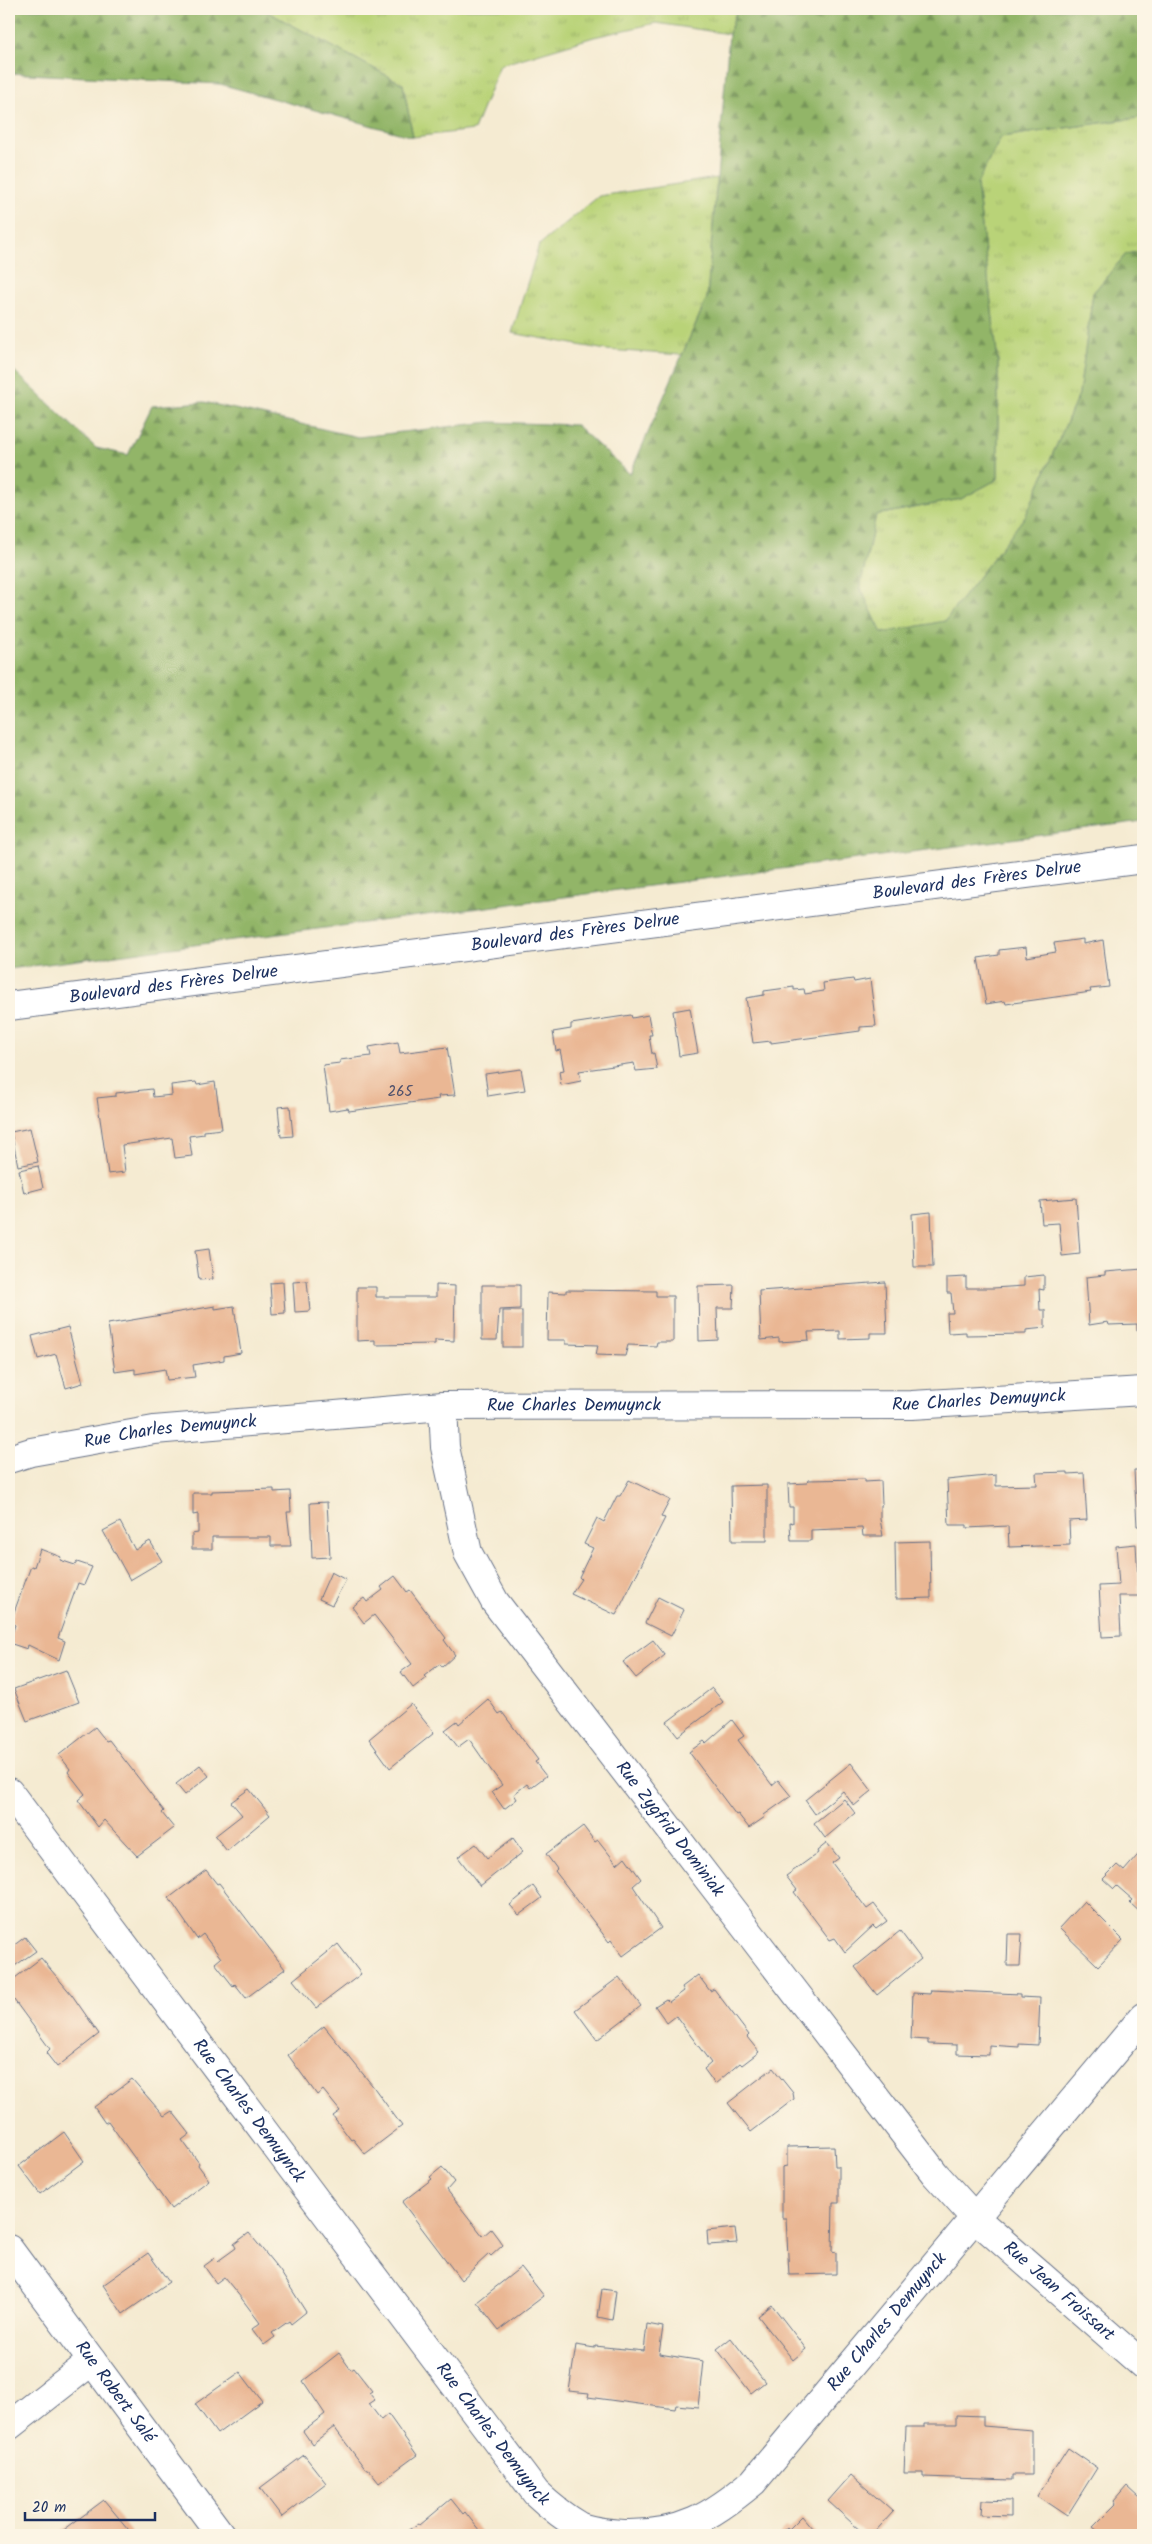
<svg xmlns="http://www.w3.org/2000/svg" width="1152" height="2544" font-family="Kalam,sans-serif">
	<style>
		.grass { fill: url(#grass-tufts); stroke: #6a816b }
		.forest { fill: url(#forest-firs); stroke: #567263 }
		.building { fill: #eab794 }
		.lines { fill: none; stroke-linecap: round; stroke-linejoin: round }
		.street-casing { stroke: #677187; stroke-width: 30 }
		.street { stroke: #fff; stroke-width: 28 }
		.labels { text-anchor: middle; dominant-baseline: central; stroke-width: 4; stroke-linejoin: round; paint-order: stroke }
		.number-label { font-size: 15px; fill: #4f516c }
		.street-label { font-size: 18px; fill: #1b2f5e; stroke: #fcf5e5 }
	</style>
	<defs>
		<pattern id="grass-tufts" width="24" height="20" patternUnits="userSpaceOnUse" patternTransform="scale(1.25)"><rect width="24" height="20" fill="#b9d378"/><path d="M3 7l-1-3M5 7V3M7 7l1-3M15 17l-1-3M17 17v-4M19 17l1-3" fill="none" stroke="#9eb56a"/></pattern>
		<pattern id="forest-firs" width="22" height="20" patternUnits="userSpaceOnUse" patternTransform="scale(1.25)"><rect width="22" height="20" fill="#92b568"/><path d="M5 1l3.5 6h-7zM16 11l3.5 6h-7z" fill="#769459"/></pattern>
	</defs>
	<rect width="100%" height="100%" fill="#fcf5e5"/>
	<filter id="ink" filterUnits="userSpaceOnUse"><feTurbulence type="fractalNoise" baseFrequency=".02" numOctaves="2"/><feDisplacementMap in="SourceGraphic" scale="10" xChannelSelector="R" yChannelSelector="G"/><feConvolveMatrix kernelMatrix="1 2 1 2 8 2 1 2 1" color-interpolation-filters="sRGB"/></filter>
	<filter id="wash" filterUnits="userSpaceOnUse"><feTurbulence type="fractalNoise" baseFrequency=".0096" numOctaves="4" result="noise"/><feDisplacementMap in="SourceGraphic" scale="20" xChannelSelector="R" yChannelSelector="G"/><feGaussianBlur stdDeviation="1.12" result="paint"/><feColorMatrix in="noise" values="0 0 0 0 0 0 0 0 0 0 0 0 0 0 0 0 0 1.4 0 .05"/><feComposite in="paint" operator="in"/></filter>
	<g filter="url(#wash)">
		<rect width="100%" height="100%" fill="#f5ebd2"/>
		<g class="grass">
			<polygon points="262,9 737,9 729,34 656,23 594,37 500,65 474,130 413,137 403,84"/>
			<polygon points="1143,117 1143,251 1126,254 1093,293 1079,394 1026,515 945,621 882,634 860,587 876,515 961,499 998,479 998,362 977,184 1001,137"/>
			<polygon points="717,178 707,298 682,355 606,350 512,333 539,245 599,196"/>
		</g>
		<g class="forest">
			<polygon points="9,9 262,9 403,84 413,137 220,84 9,73"/>
			<polygon points="737,9 1143,9 1143,117 1001,137 977,184 998,362 998,479 961,499 876,515 860,587 882,633 945,621 1026,515 1079,394 1093,293 1126,254 1143,251 1143,822 9,969 9,366 96,448 128,455 152,406 204,402 358,437 490,422 576,425 630,474 707,298 729,34"/>
		</g>
		<g id="blocks">
			<g class="building">
				<polygon points="1083,939 1083,944 1103,940 1109,987 1090,989 1091,992 1006,1004 1005,1001 986,1004 978,958 999,955 999,950 1026,947 1027,957 1056,952 1054,943"/>
				<polygon points="853,979 854,982 870,979 876,1026 860,1027 860,1031 771,1043 771,1041 753,1043 746,998 764,995 764,991 794,987 794,990 804,989 805,994 824,991 823,983"/>
				<polygon points="690,1008 698,1053 679,1056 673,1011"/>
				<polygon points="631,1015 632,1018 648,1015 652,1035 649,1035 652,1054 654,1053 657,1069 636,1071 634,1063 579,1071 581,1081 561,1085 559,1071 564,1070 560,1050 556,1051 553,1032 571,1029 571,1024"/>
				<polygon points="398,1042 400,1053 447,1047 455,1095 438,1096 439,1099 349,1111 348,1108 329,1111 323,1065 340,1063 340,1060 371,1056 369,1047"/>
				<polygon points="521,1069 525,1090 488,1096 485,1074"/>
				<polygon points="196,1082 197,1085 215,1082 222,1129 204,1131 204,1134 189,1136 192,1156 175,1158 172,1138 122,1145 125,1172 108,1174 97,1098 116,1096 116,1093 152,1089 153,1097 172,1095 171,1085"/>
				<polygon points="290,1106 293,1136 281,1137 278,1107"/>
				<polygon points="30,1128 38,1162 18,1166 11,1132"/>
				<polygon points="38,1166 43,1188 24,1193 19,1170"/>
				<polygon points="1076,1198 1080,1254 1062,1256 1059,1223 1042,1224 1040,1201"/>
				<polygon points="931,1212 933,1267 914,1267 912,1214"/>
				<polygon points="209,1249 213,1279 199,1280 195,1251"/>
				<polygon points="1143,1269 1143,1331 1137,1331 1137,1324 1109,1325 1108,1322 1089,1325 1086,1277 1105,1275 1105,1272"/>
				<polygon points="1044,1275 1044,1290 1039,1289 1040,1310 1045,1310 1045,1328 1026,1330 1026,1334 966,1335 966,1332 948,1333 947,1313 953,1313 951,1293 947,1293 947,1278 966,1277 966,1288 993,1288 1024,1286 1024,1277"/>
				<polygon points="307,1281 310,1311 295,1312 293,1282"/>
				<polygon points="283,1282 285,1313 272,1314 270,1283"/>
				<polygon points="885,1282 887,1333 870,1333 870,1338 840,1339 840,1331 808,1332 809,1340 779,1342 779,1338 761,1340 759,1291"/>
				<polygon points="436,1285 455,1286 454,1341 435,1340 435,1344 375,1345 375,1340 357,1341 357,1287 376,1287 376,1297 436,1297"/>
				<polygon points="482,1285 520,1285 520,1309 499,1310 497,1340 482,1340"/>
				<polygon points="734,1285 733,1308 717,1308 718,1340 699,1341 698,1286"/>
				<polygon points="566,1290 656,1291 656,1296 673,1296 673,1342 657,1342 656,1346 628,1345 625,1356 596,1355 598,1345 566,1344 566,1340 547,1340 548,1292 566,1293"/>
				<polygon points="215,1306 215,1309 234,1306 241,1353 224,1356 224,1360 193,1365 195,1377 167,1380 165,1369 135,1374 135,1369 115,1372 108,1324"/>
				<rect x="503" y="1311" width="19" height="36"/>
				<polygon points="68,1327 83,1383 66,1388 56,1354 38,1359 32,1336"/>
				<polygon points="1134,1470 1143,1470 1143,1526 1137,1526"/>
				<polygon points="1068,1472 1068,1474 1084,1473 1087,1520 1069,1521 1070,1545 1009,1547 1008,1526 967,1528 967,1525 949,1525 947,1480 996,1475 996,1486 1037,1485 1036,1473"/>
				<polygon points="865,1479 865,1482 881,1481 882,1504 880,1505 880,1519 883,1536 863,1536 862,1528 811,1530 811,1541 791,1541 790,1522 793,1523 793,1507 789,1507 788,1484 807,1483 808,1480"/>
				<polygon points="629,1480 670,1500 661,1517 665,1518 616,1615 571,1594 581,1579 579,1577 593,1548 584,1544 597,1518 604,1522 617,1496 620,1496"/>
				<polygon points="767,1485 767,1541 732,1541 731,1486"/>
				<polygon points="274,1489 274,1492 290,1491 291,1512 287,1512 291,1546 271,1546 271,1537 212,1537 212,1549 192,1549 192,1534 198,1533 198,1514 193,1515 193,1493 212,1493 212,1491"/>
				<polygon points="327,1502 330,1557 312,1558 310,1503"/>
				<polygon points="120,1522 135,1550 150,1541 162,1561 130,1580 103,1531"/>
				<polygon points="930,1541 931,1598 896,1599 895,1542"/>
				<polygon points="1136,1544 1139,1596 1119,1596 1121,1636 1102,1637 1099,1586 1119,1585 1116,1546"/>
				<polygon points="40,1549 61,1557 60,1560 75,1565 77,1562 92,1567 84,1585 78,1583 58,1638 65,1641 59,1660 28,1645 27,1649 9,1643 15,1625 10,1623 31,1566 34,1567"/>
				<polygon points="331,1572 346,1580 332,1605 319,1599"/>
				<polygon points="395,1576 407,1592 410,1590 446,1638 444,1640 455,1655 442,1667 440,1664 424,1676 426,1678 413,1688 401,1672 412,1664 374,1615 364,1623 352,1607 364,1598 367,1602 383,1590 381,1587"/>
				<polygon points="658,1597 684,1610 671,1636 645,1623"/>
				<polygon points="653,1640 665,1655 636,1678 623,1662"/>
				<polygon points="66,1670 79,1702 27,1721 14,1689"/>
				<polygon points="712,1688 723,1702 678,1736 667,1722"/>
				<polygon points="488,1699 499,1714 502,1712 538,1760 535,1762 546,1776 530,1788 527,1784 514,1794 517,1799 504,1809 492,1792 502,1785 485,1762 469,1739 458,1747 445,1730 457,1721 459,1724"/>
				<polygon points="411,1704 434,1733 390,1768 369,1739"/>
				<polygon points="732,1720 744,1736 738,1740 772,1785 778,1780 791,1796 764,1815 765,1817 749,1828 738,1814 736,1815 689,1752 704,1741 706,1743"/>
				<polygon points="95,1727 106,1741 109,1740 164,1811 162,1813 174,1828 137,1856 104,1820 98,1827 78,1800 85,1794 68,1772 70,1769 59,1755"/>
				<polygon points="851,1763 872,1791 854,1806 843,1791 815,1814 805,1800"/>
				<polygon points="200,1765 209,1776 185,1795 176,1784"/>
				<polygon points="249,1789 270,1815 227,1851 215,1836 242,1815 231,1802"/>
				<polygon points="844,1799 855,1813 825,1838 814,1823"/>
				<polygon points="583,1826 595,1842 598,1840 617,1864 625,1857 641,1879 633,1886 661,1928 623,1956 611,1940 609,1942 555,1871 557,1869 546,1854"/>
				<polygon points="513,1838 523,1852 480,1886 458,1857 476,1844 487,1858"/>
				<polygon points="827,1843 839,1858 832,1863 867,1909 874,1904 887,1921 876,1929 873,1926 845,1952 835,1938 830,1940 794,1892 797,1890 786,1876 818,1853 817,1851"/>
				<polygon points="1143,1849 1143,1915 1130,1903 1133,1900 1117,1886 1114,1889 1103,1879 1117,1865 1124,1871"/>
				<polygon points="206,1870 217,1884 219,1883 285,1969 246,1998 235,1984 233,1986 215,1963 221,1958 203,1934 197,1939 169,1898"/>
				<polygon points="533,1886 542,1898 519,1915 510,1905"/>
				<polygon points="1084,1901 1123,1940 1098,1966 1059,1928"/>
				<polygon points="900,1931 921,1959 877,1995 855,1967"/>
				<polygon points="1008,1934 1022,1934 1020,1966 1007,1966"/>
				<polygon points="25,1937 36,1951 9,1970 9,1949"/>
				<polygon points="338,1944 361,1974 316,2008 293,1980"/>
				<polygon points="41,1958 72,1995 99,2034 57,2067 46,2053 50,2049 14,2000 9,2002 9,1981 11,1981"/>
				<polygon points="698,1975 710,1991 714,1989 749,2035 747,2037 759,2052 742,2065 740,2063 715,2084 704,2069 711,2063 676,2016 667,2023 655,2006 666,1999 669,2002 684,1991 682,1987"/>
				<polygon points="619,1977 641,2006 597,2040 575,2010"/>
				<polygon points="931,1990 1020,1994 1020,1997 1040,1998 1038,2045 1019,2044 1019,2047 989,2045 989,2055 957,2054 957,2045 928,2044 928,2040 911,2039 913,1993 930,1994"/>
				<polygon points="324,2026 372,2085 402,2126 365,2154 353,2139 351,2140 333,2116 340,2111 323,2090 317,2095 288,2055"/>
				<polygon points="773,2068 793,2093 794,2099 751,2132 728,2103"/>
				<polygon points="132,2079 164,2116 172,2111 190,2134 182,2140 199,2163 198,2165 209,2180 171,2209 108,2121 105,2123 94,2107"/>
				<polygon points="64,2132 84,2161 40,2194 19,2166"/>
				<polygon points="834,2146 835,2166 839,2166 839,2203 833,2203 832,2251 836,2252 836,2274 789,2275 786,2218 782,2218 782,2167 787,2166 787,2147"/>
				<polygon points="442,2167 454,2182 447,2190 483,2236 491,2229 503,2245 491,2256 489,2254 461,2280 402,2202 432,2179 430,2177"/>
				<polygon points="735,2228 737,2243 708,2245 707,2231"/>
				<polygon points="249,2233 280,2271 306,2312 291,2324 289,2321 272,2333 275,2337 264,2345 252,2329 260,2323 242,2299 224,2277 216,2283 204,2266 215,2258 218,2261 236,2248 234,2244"/>
				<polygon points="148,2253 169,2282 123,2314 103,2285"/>
				<polygon points="521,2267 544,2296 499,2330 477,2302"/>
				<polygon points="602,2289 616,2291 612,2320 598,2317"/>
				<polygon points="772,2305 806,2349 793,2360 758,2316"/>
				<polygon points="647,2324 663,2327 659,2354 703,2361 698,2407 676,2405 675,2409 588,2397 589,2393 569,2391 576,2345 595,2348 595,2346 644,2351"/>
				<polygon points="731,2338 765,2382 751,2393 717,2349"/>
				<polygon points="339,2353 351,2370 354,2368 372,2391 369,2393 375,2400 369,2404 381,2420 388,2414 417,2455 379,2483 368,2469 366,2470 334,2427 312,2444 303,2431 325,2414 303,2381"/>
				<polygon points="240,2372 262,2401 217,2434 195,2404"/>
				<polygon points="956,2415 983,2416 983,2426 1032,2430 1032,2475 1012,2475 1012,2480 923,2477 923,2473 904,2473 906,2427 925,2427 925,2424 956,2424"/>
				<polygon points="1068,2448 1097,2468 1067,2516 1037,2496"/>
				<polygon points="304,2455 326,2483 282,2517 260,2488"/>
				<polygon points="851,2475 893,2512 872,2535 865,2535 828,2501"/>
				<polygon points="1127,2486 1140,2498 1143,2497 1143,2535 1117,2535 1114,2533 1111,2535 1103,2535 1093,2527 1116,2504 1114,2501"/>
				<polygon points="451,2499 463,2514 465,2512 483,2535 410,2535 407,2531 419,2523 420,2525"/>
				<polygon points="104,2500 133,2535 57,2535"/>
				<polygon points="982,2500 1011,2501 1011,2516 981,2515"/>
				<polygon points="802,2516 818,2535 779,2535 787,2527 789,2529"/>
			</g>
		</g>
	</g>
	<g filter="url(#ink)">
		<use href="#blocks" fill-opacity="0" stroke="#677187" stroke-width="1"/>
		<g class="lines">
			<defs>
				<g id="street">
					<path id="s1" d="M 9,1006 L 1143,859"/>
					<path id="s2" d="M 443,1406 L 445,1447 L 468,1553 L 495,1602 L 935,2174 L 974,2217 L 1143,2365"/>
					<path id="s3" d="M 9,1459 L 31,1452 L 154,1430 L 443,1406 L 912,1405 L 1143,1391"/>
					<path id="s4" d="M 9,1792 L 536,2493 C 550,2506 563,2517 579,2526 C 593,2532 610,2533 625,2534 C 681,2535 711,2517 753,2482 L 1143,2017"/>
					<path id="s5" d="M 9,2249 L 221,2535"/>
					<polyline points="9,2426 92,2361"/>
				</g>
			</defs>
			<use href="#street" class="street-casing"/>
			<use href="#street" class="street"/>
		</g>
	</g>
	<g class="labels">
		<g class="number-label">
			<text x="400" y="1092">265</text>
		</g>
		<g class="street-label">
			<text stroke="none"><textPath href="#s1" startOffset="976">Boulevard des Frères Delrue</textPath></text>
			<text stroke="none"><textPath href="#s1" startOffset="571">Boulevard des Frères Delrue</textPath></text>
			<text stroke="none"><textPath href="#s1" startOffset="166">Boulevard des Frères Delrue</textPath></text>
			<text stroke="none"><textPath href="#s3" startOffset="974">Rue Charles Demuynck</textPath></text>
			<text stroke="none"><textPath href="#s3" startOffset="569">Rue Charles Demuynck</textPath></text>
			<text stroke="none"><textPath href="#s3" startOffset="164">Rue Charles Demuynck</textPath></text>
			<text stroke="none"><textPath href="#s2" startOffset="492">Rue Zygfrid Dominiak</textPath></text>
			<text stroke="none"><textPath href="#s4" startOffset="399">Rue Charles Demuynck</textPath></text>
			<text stroke="none"><textPath href="#s2" startOffset="1098">Rue Jean Froissart</textPath></text>
			<text stroke="none"><textPath href="#s4" startOffset="1329">Rue Charles Demuynck</textPath></text>
			<text stroke="none"><textPath href="#s5" startOffset="178">Rue Robert Salé</textPath></text>
			<text stroke="none"><textPath href="#s4" startOffset="804">Rue Charles Demuynck</textPath></text>
		</g>
	</g>
	<rect width="1152" height="2544" fill="none" stroke="#fcf5e5" stroke-width="30"/>
	<path d="M25 2512v8h130v-8" fill="none" stroke="#1b2f5e" stroke-width="2.5"/>
	<text x="32" y="2512" font-size="15" fill="#1b2f5e" stroke="#fcf5e5" stroke-width="4" paint-order="stroke">20 m</text>
</svg>
